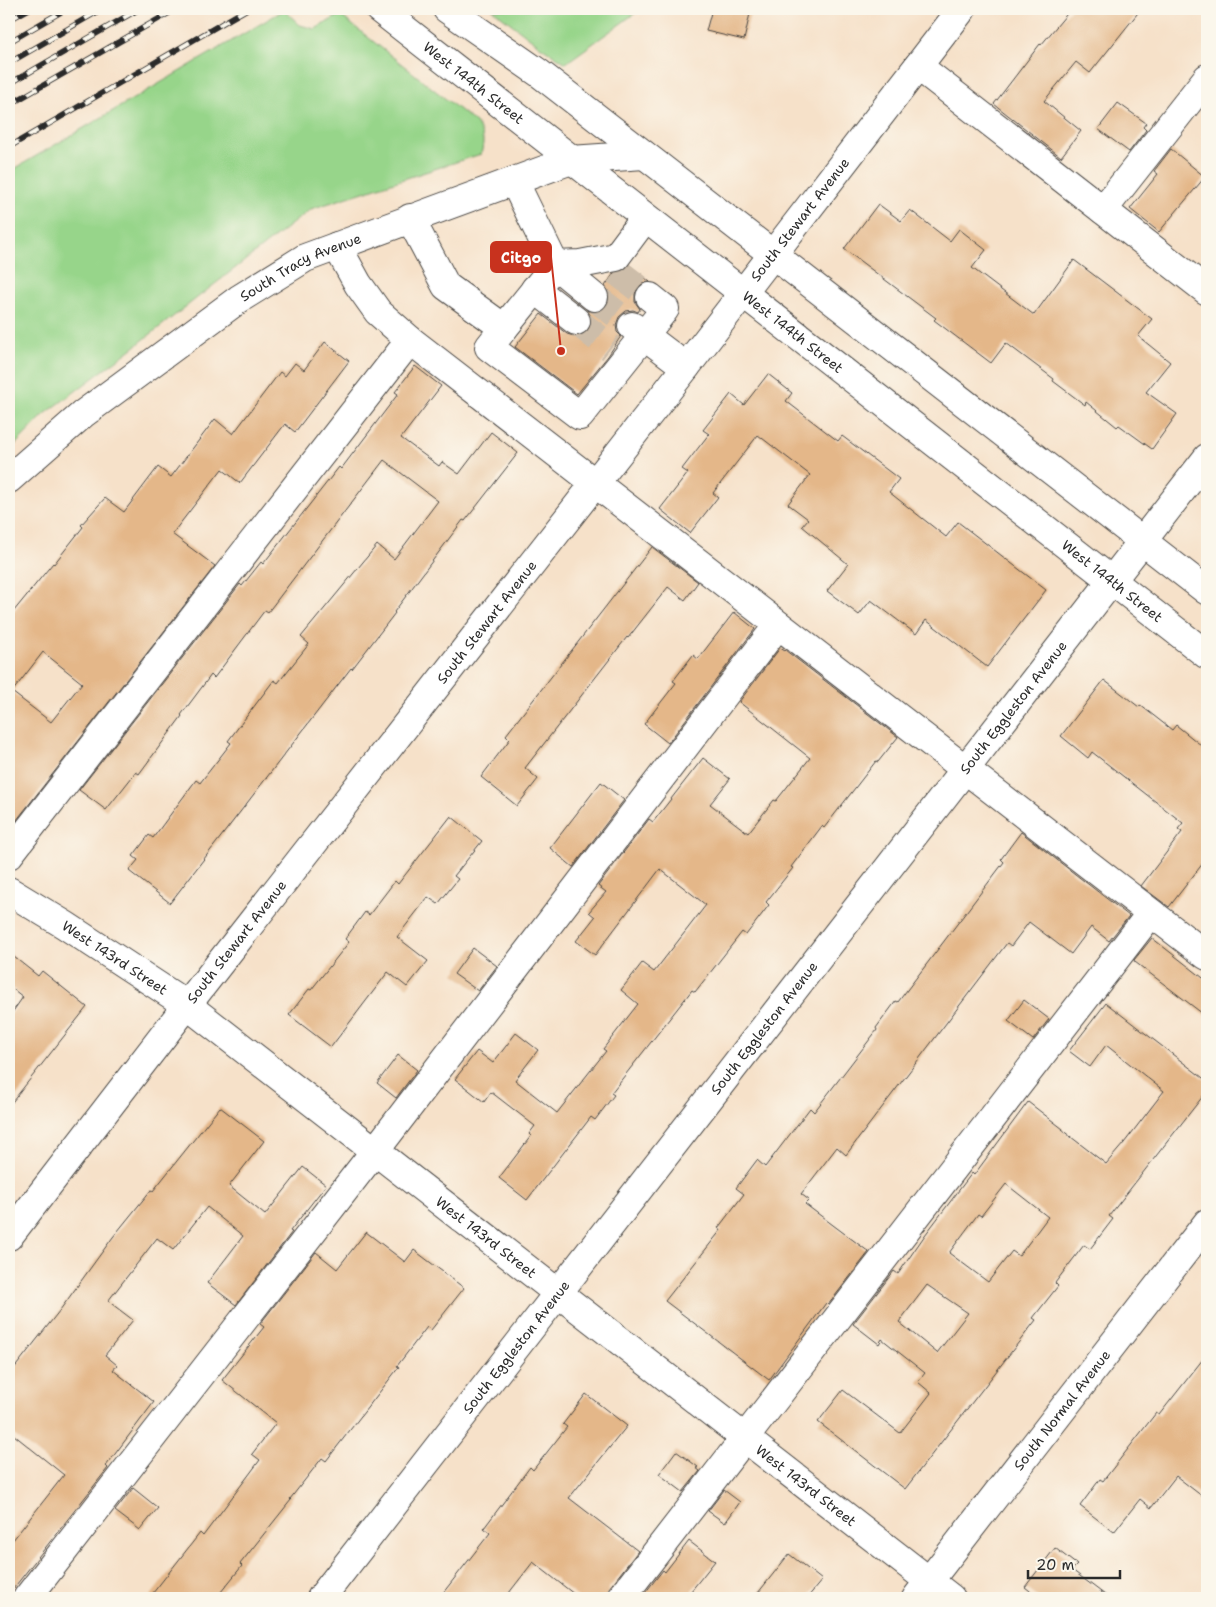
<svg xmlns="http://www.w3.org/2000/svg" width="1216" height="1607" font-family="'Shantell Sans',sans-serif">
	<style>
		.green { fill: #97d58a; stroke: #61805a }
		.building { fill: #e4b789; fill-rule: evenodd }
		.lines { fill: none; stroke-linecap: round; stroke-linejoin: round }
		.minor-tunnel { stroke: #cdbda9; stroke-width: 28; stroke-dasharray: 28 14; stroke-linecap: butt }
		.minor-casing { stroke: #494643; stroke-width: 30 }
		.minor { stroke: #fff; stroke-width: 28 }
		.rail-casing { stroke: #2b2b2b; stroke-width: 5.5 }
		.rail { stroke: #fbf7ec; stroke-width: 4; stroke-dasharray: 11; stroke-linecap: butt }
		.labels { text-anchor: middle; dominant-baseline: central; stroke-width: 4; stroke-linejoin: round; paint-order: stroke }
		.street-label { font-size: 14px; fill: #2b2b2b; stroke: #fbf7ec }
		.leader { fill: none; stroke: #c8321e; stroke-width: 2 }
		.callout-dot { fill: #c8321e; stroke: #fbf7ec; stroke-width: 2 }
		.callout { fill: #c8321e; stroke: #c8321e; stroke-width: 2 }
		.callout-label { font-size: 15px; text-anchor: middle; font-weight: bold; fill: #fff }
	</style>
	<rect width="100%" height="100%" fill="#fbf7ec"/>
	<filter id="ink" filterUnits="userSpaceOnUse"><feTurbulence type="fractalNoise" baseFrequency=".02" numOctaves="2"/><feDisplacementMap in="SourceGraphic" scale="10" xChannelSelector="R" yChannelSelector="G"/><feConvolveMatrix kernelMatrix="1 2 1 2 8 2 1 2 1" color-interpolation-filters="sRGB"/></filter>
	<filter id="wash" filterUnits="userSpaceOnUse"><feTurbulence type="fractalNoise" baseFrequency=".0096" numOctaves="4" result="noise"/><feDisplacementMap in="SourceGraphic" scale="20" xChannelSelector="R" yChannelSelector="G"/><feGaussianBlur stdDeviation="1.12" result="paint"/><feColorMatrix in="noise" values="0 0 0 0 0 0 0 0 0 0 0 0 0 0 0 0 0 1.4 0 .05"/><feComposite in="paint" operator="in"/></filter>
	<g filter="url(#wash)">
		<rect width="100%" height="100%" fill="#f6e1c9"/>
		<g class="green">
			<polygon points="492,9 641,9 566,63 540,46"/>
			<path d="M 284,10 L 300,25 L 315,29 L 340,15 L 476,123 C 483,134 485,140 481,154 L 311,209 L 133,348 L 45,414 L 9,451 L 9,172 Z"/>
		</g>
		<g id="blocks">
			<g class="building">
				<polygon points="712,9 751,9 744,40 706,31"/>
				<polygon points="1071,9 1141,9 1090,73 1076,62 1044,101 1081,131 1061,157 994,104 1040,44 1041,45"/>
				<polygon points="1118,103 1146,123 1143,127 1146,130 1129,152 1098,129"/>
				<polygon points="1171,149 1205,177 1159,232 1130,209 1158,174 1154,171"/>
				<polygon points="878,204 901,221 910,210 950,241 959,229 986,250 972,268 1034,315 1074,260 1152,319 1138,336 1170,362 1146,392 1177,414 1152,449 1119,425 1117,427 1086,402 1085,405 1053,381 1054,379 1006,343 991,363 934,320 936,318 844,249"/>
				<polygon points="629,265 650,282 644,283 638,287 635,294 635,302 640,309 638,312 633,310 626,311 619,317 616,325 617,332 621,336 608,356 577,394 515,347 541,314 567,334 574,336 582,335 588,331 591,324 591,316 587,310 592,312 599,312 606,307 609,299 609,292 605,286 614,273 620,272"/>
				<path d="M 325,342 L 349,361 L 295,432 L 285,424 L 240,483 L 222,469 L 172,534 L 215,566 L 9,830 L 9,617 L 53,563 L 54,564 L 83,527 L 81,525 L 105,498 L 124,512 L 158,467 L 171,477 L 215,419 L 233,434 L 280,372 L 285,376 L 295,363 L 304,370 ZM 43,652 L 82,683 L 51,722 L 12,692 Z"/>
				<polygon points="415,366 441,386 401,438 439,466 442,462 459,474 491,432 518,453 465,521 463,520 394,612 395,613 352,669 351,668 170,903 129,871 138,860 133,856 149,835 153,838 196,780 200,783 231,743 228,741 274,680 278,683 309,644 301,637 377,545 394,559 438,501 384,460 268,612 265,610 214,678 211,675 181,715 182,716 139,774 136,772 106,810 79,790 240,584 242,586 261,562 263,564 339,467 341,469 398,394 395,392"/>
				<polygon points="768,374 792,393 786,401 838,441 842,436 899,479 889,492 946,537 958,522 1046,590 987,667 926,620 916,634 871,600 859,615 827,591 848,564 802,526 808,519 788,504 810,475 758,435 713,493 718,497 690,533 660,509 688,473 682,469 709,434 703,430 731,394 744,405"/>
				<polygon points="652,547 698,582 685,600 668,587 628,638 627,637 525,768 538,779 517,806 481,777 510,739 506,735"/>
				<polygon points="734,612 755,629 668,743 644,724 676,683 673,681 693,655 698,659"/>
				<polygon points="780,648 785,651 785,650 898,737 878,762 876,761 824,828 822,826 791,867 793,868 766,902 769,905 746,935 742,932 695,992 692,990 611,1093 614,1095 595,1120 591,1117 527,1200 499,1178 531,1136 529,1134 535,1126 491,1092 484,1102 455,1079 477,1051 493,1063 516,1033 538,1050 515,1080 557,1113 606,1051 603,1049 638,1004 621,990 642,963 654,972 706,905 660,869 595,955 576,941 595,917 589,912 606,892 598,886 649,819 653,822 703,758 730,779 710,804 748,833 774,800 776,801 810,758 739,702"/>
				<polygon points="1104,680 1139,707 1140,705 1172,730 1176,725 1207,750 1207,858 1169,907 1141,886 1182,832 1178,829 1183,823 1092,752 1088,758 1061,736"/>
				<polygon points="601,782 624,800 573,867 550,848"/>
				<polygon points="451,816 482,841 454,876 458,879 438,904 428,897 397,937 428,961 407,987 388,972 331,1047 289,1015 309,989 311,990 349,942 345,939 365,912 369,915 395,881 398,884"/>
				<polygon points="1021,832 1129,916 1109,941 1091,927 1071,954 1029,922 1011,946 1007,943 846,1155 837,1147 801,1194 809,1200 805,1204 869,1252 828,1305 826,1303 769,1380 665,1301 721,1230 718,1228 744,1194 736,1188 757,1160 765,1167 810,1108 814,1112 877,1030 876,1028 896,1001 898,1002 1004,862 1001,859"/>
				<polygon points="1152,938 1207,981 1207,1017 1135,962 1134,960"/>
				<polygon points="473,948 497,966 478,991 454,974"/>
				<polygon points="9,953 38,976 42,971 87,1007 9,1106 9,1017 23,997 9,986"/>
				<polygon points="1024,1000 1049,1019 1033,1040 1008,1021"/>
				<path d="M 1106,1003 L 1207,1081 L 1207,1091 L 1109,1216 L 1113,1219 L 1090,1249 L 1084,1245 L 1055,1283 L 1058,1286 L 1033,1318 L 1036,1320 L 905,1489 L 818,1422 L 843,1390 L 900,1433 L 931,1393 L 918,1382 L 925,1373 L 882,1339 L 879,1344 L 853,1324 L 894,1271 L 898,1274 L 925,1235 L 972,1173 L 974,1175 L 1028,1102 L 1063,1129 L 1062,1130 L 1106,1164 L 1124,1143 L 1164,1091 L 1106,1045 L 1090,1067 L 1069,1051 ZM 1006,1184 L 1048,1217 L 1019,1256 L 1012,1251 L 988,1282 L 949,1253 L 978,1214 L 981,1216 ZM 927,1285 L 968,1313 L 937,1353 L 899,1322 Z"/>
				<polygon points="398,1055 417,1070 396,1098 377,1083"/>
				<polygon points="220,1107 264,1141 229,1186 265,1215 303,1167 326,1185 290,1231 292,1232 236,1305 207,1283 243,1236 207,1207 173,1250 157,1238 108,1301 133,1320 105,1355 117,1365 113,1370 154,1402 106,1466 108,1468 9,1594 9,1545 64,1475 9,1431 9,1375 60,1310 113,1237 151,1190 153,1191"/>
				<polygon points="366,1232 405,1262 414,1250 464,1288 431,1330 427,1327 397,1366 399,1367 326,1461 322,1458 290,1499 291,1500 240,1564 242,1566 216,1598 149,1598 200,1533 203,1536 260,1460 252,1454 276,1423 222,1380 264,1327 260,1324 316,1252 337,1269"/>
				<polygon points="1207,1354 1207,1500 1176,1476 1151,1508 1140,1499 1114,1532 1080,1506 1100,1479 1103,1481 1156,1413 1159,1415"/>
				<polygon points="586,1394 627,1426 569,1498 638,1551 609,1588 606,1598 579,1598 533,1562 505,1598 439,1598 490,1533 484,1528 530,1467 533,1470 567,1427 563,1424"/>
				<polygon points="676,1451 698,1467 696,1468 700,1471 683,1492 659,1474"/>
				<polygon points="133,1488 158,1508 140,1530 115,1511"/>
				<polygon points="724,1490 740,1502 725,1523 708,1511"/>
				<polygon points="689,1541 715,1561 691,1591 701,1598 641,1598 663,1570 665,1572"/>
				<polygon points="1055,1548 1077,1565 1072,1570 1109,1598 1039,1598 1025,1587"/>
				<polygon points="789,1554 822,1580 807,1598 754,1598"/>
			</g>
		</g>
	</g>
	<g filter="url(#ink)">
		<use href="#blocks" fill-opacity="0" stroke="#494643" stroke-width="1"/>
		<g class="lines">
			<g class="minor-tunnel">
				<polyline points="616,271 650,297"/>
				<polyline points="594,297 632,326"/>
				<polyline points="576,321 611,348"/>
			</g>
			<defs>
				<g id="minor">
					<path id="s1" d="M 379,9 L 1207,655"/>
					<polyline points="447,9 539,73 1207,591"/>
					<polyline points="918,66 1207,291"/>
					<polyline points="514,181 555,265 580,264 616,257 645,218"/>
					<polyline points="1103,210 1207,78"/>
					<polyline points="410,218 446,286 504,328 555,265 594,297"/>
					<polyline points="337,246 358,284 378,312 410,340 1207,956"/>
					<polyline points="535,289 576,321"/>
					<polyline points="632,326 686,367"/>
					<polyline points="504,328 489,347 580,416 665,309 650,297"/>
					<path id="s2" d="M 9,479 L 83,414 L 239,299 L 305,258 L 571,160 L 644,155"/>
					<polyline points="9,855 410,340"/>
					<path id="s3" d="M 9,891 L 65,925 L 187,1005 L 951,1598"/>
					<path id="s4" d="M 9,1236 L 187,1005 L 686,367 L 962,9"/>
					<polyline points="27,1598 375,1151 778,625"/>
					<path id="s5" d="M 321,1598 L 1207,458"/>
					<polyline points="621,1598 1151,913"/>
					<path id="s6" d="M 916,1598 L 1207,1223"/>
				</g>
			</defs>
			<use href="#minor" class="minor-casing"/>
			<use href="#minor" class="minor"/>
			<defs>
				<g id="rail">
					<polyline points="9,20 29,9"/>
					<polyline points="9,42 66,9"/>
					<polyline points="9,63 102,9"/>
					<polyline points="9,84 139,9"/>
					<polyline points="9,105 176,9"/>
					<polyline points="9,147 247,9"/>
				</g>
			</defs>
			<use href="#rail" class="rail-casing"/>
			<use href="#rail" class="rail"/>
		</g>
	</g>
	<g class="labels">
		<g class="street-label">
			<text stroke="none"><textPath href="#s1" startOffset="120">West 144th Street</textPath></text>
			<text stroke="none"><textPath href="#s4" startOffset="1288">South Stewart Avenue</textPath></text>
			<text stroke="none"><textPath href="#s2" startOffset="362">South Tracy Avenue</textPath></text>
			<text stroke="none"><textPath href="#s1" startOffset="525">West 144th Street</textPath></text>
			<text stroke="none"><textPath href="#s1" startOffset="930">West 144th Street</textPath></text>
			<text stroke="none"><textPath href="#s4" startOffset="778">South Stewart Avenue</textPath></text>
			<text stroke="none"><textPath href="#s5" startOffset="1128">South Eggleston Avenue</textPath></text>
			<text stroke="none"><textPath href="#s4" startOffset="372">South Stewart Avenue</textPath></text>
			<text stroke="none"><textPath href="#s3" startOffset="125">West 143rd Street</textPath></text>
			<text stroke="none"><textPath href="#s5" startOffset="722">South Eggleston Avenue</textPath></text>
			<text stroke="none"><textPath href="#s3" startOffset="590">West 143rd Street</textPath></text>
			<text stroke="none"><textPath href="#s5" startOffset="318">South Eggleston Avenue</textPath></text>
			<text stroke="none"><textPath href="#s6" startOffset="238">South Normal Avenue</textPath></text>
			<text stroke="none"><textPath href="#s3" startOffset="995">West 143rd Street</textPath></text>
		</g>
	</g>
	<path class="leader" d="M561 351L551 257"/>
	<circle class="callout-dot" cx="561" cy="351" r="5"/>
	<rect class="callout" x="491" y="242" width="60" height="30" rx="5"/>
	<g class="callout-label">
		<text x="521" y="263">Citgo</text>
	</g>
	<rect width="1216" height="1607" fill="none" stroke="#fbf7ec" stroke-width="30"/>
	<path d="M1028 1570v8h92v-8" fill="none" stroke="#2b2b2b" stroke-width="2.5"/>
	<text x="1036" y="1570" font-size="15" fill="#2b2b2b" stroke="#fbf7ec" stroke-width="4" paint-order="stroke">20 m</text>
</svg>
